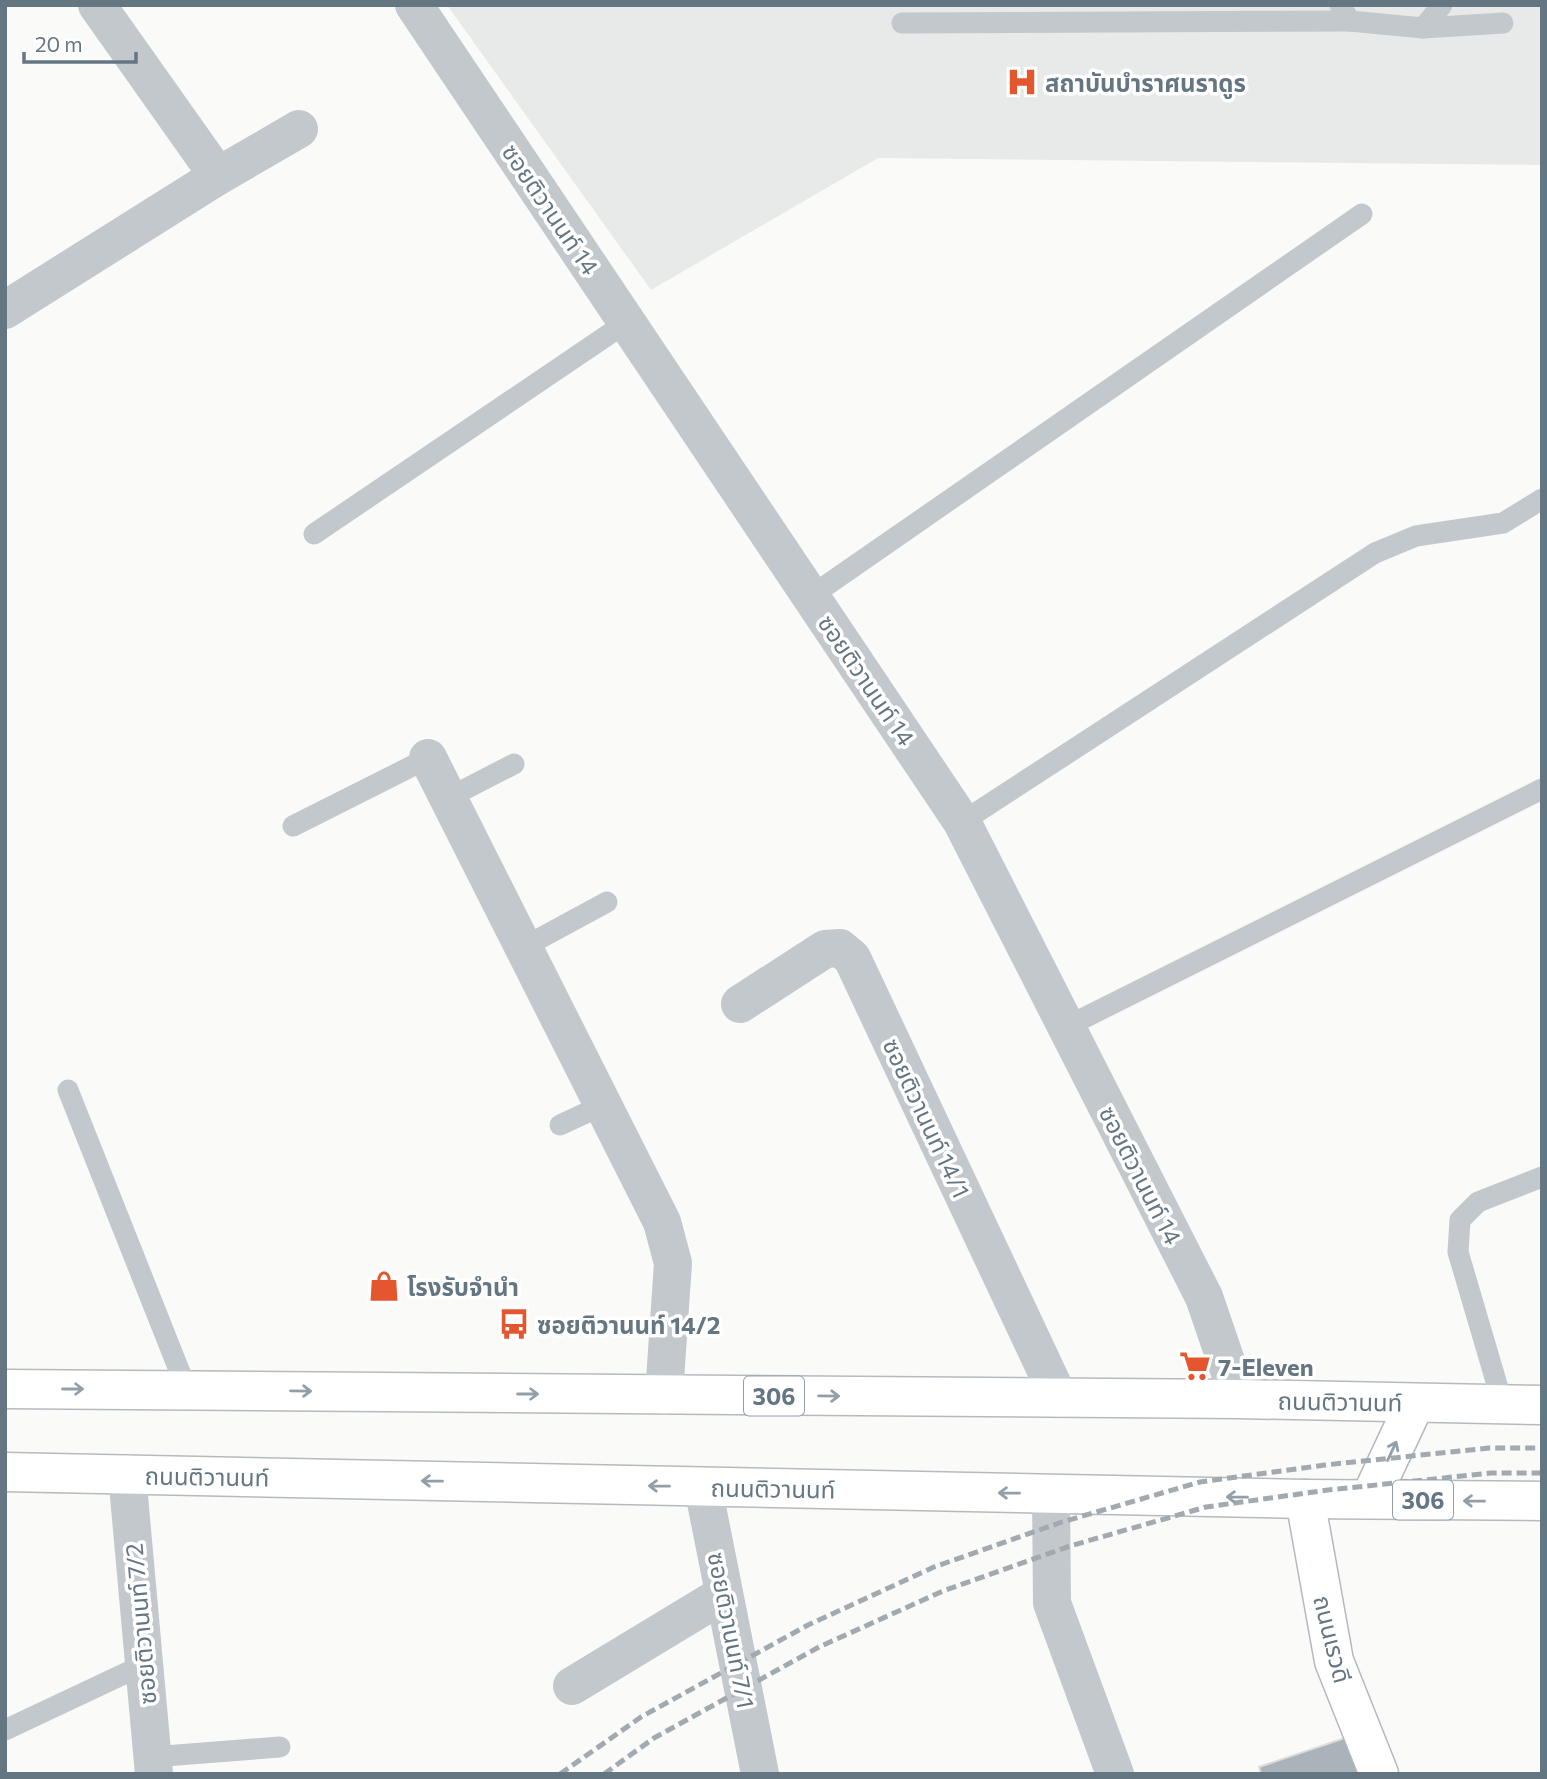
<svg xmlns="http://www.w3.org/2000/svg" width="1547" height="1779" font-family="Commissioner,'Noto Sans Thai',sans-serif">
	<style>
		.built { fill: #e8e9e9 }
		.building { fill: #aab3b9; stroke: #dcdcda; stroke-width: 2 }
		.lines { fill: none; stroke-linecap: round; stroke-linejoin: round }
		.secondary-casing { stroke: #b3babf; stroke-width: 41 }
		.primary-casing { stroke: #b5babe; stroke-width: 41 }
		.lane { stroke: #c3c8cc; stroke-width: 21 }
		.street { stroke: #c3c8cc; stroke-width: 38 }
		.secondary { stroke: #fff; stroke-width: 38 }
		.primary { stroke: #fff; stroke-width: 38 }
		.rail { stroke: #a2aab0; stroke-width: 5; stroke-dasharray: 10 5; stroke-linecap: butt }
		.oneway { stroke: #939fa8 }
		.labels { text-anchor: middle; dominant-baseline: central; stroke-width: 7; stroke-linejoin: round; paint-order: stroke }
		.shield { fill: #fff; stroke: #939fa8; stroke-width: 2 }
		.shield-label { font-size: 23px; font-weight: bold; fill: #657683 }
		.poi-label { font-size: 24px; font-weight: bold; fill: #657683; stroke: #fff; text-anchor: start }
		.street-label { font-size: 24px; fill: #657683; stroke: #fff }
	</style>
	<rect width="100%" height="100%" fill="#fafaf8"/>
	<polygon class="built" points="447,5 1542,5 1542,165 878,158 651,290"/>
	<polygon class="building" points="1345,1738 1359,1774 1261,1774 1259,1767"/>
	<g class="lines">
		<defs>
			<polyline id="secondary" points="1305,1499 1334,1661 1379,1774"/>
			<g id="primary">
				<polyline points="5,1389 1239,1399 1542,1405"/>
				<polyline points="5,1472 1305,1499 1542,1501"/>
				<polyline points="1370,1499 1415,1403"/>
			</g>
		</defs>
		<use href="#secondary" class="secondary-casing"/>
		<use href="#primary" class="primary-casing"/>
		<g class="lane">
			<polyline points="1340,5 1350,21 1423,28 1442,5"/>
			<polyline points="902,23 1350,21"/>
			<polyline points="1423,28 1503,23"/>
			<polyline points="314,534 627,322"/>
			<polyline points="811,596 1362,214"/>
			<polyline points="448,798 514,764"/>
			<polyline points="962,822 1375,553 1416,536 1503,523 1542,499"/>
			<polyline points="293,826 428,758"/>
			<polyline points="524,947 607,902"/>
			<polyline points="1066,1027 1542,789"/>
			<polyline points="68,1090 187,1390"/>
			<polyline points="560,1125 603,1105"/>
			<polyline points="1503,1405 1458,1252 1460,1220 1478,1202 1542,1177"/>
			<polyline points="5,1730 143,1665"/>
			<polyline points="152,1757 280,1747"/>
		</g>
		<g class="street">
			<polyline points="97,5 218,176"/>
			<polyline points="414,5 962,822 1204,1297 1239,1399"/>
			<polyline points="5,310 218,176 299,129"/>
			<polyline points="428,758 662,1222 673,1263 664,1395"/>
			<polyline points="740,1004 825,949 840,948 852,958 1059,1398"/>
			<polyline points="127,1474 154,1774"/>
			<polyline points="703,1487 760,1774"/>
			<polyline points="1051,1494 1052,1603 1115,1774"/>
			<polyline points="572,1686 724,1594"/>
		</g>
		<use href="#secondary" class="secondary"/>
		<use href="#primary" class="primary"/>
		<g class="rail">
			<polyline points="560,1774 641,1717 808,1625 934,1567 1062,1522 1200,1482 1325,1465 1489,1448 1542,1448"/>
			<polyline points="604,1774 654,1738 819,1647 943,1591 1070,1546 1206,1507 1328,1490 1491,1473 1542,1473"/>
		</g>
	</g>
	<defs><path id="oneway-shaft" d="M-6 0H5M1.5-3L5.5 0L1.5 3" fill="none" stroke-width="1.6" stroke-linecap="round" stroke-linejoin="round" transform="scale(1.75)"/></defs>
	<g class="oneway">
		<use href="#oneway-shaft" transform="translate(73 1389)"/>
		<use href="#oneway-shaft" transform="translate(301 1391) rotate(1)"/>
		<use href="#oneway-shaft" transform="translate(528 1394)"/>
		<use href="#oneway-shaft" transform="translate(829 1396) rotate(1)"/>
		<use href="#oneway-shaft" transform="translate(1392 1451) rotate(-65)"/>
		<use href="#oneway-shaft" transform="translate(432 1481) rotate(-179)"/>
		<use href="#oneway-shaft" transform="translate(659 1486) rotate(-179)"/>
		<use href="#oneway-shaft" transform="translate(1009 1493) rotate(-179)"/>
		<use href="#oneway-shaft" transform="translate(1237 1497) rotate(-179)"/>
		<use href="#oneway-shaft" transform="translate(1474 1501) rotate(-179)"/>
	</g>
	<defs>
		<symbol id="hospital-bare" viewBox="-9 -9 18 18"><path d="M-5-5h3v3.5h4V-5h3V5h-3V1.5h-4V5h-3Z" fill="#e4572e" stroke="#fff" stroke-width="2.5" paint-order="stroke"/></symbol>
		<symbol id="shop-bare" viewBox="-9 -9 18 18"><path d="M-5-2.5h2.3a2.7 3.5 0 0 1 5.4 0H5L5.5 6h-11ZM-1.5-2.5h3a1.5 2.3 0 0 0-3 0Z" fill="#e4572e" stroke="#fff" stroke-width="2.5" paint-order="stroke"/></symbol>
		<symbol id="bus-bare" viewBox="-9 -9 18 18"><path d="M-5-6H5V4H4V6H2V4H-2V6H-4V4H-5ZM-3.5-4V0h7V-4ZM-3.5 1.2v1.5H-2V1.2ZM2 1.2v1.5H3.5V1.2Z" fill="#e4572e" stroke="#fff" stroke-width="2.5" paint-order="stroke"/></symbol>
		<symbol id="supermarket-bare" viewBox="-9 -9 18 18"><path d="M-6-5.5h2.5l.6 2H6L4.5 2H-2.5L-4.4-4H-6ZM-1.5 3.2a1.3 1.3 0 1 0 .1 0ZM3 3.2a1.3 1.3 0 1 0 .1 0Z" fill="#e4572e" stroke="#fff" stroke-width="2.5" paint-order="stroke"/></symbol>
	</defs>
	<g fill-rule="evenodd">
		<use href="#hospital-bare" x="1000" y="60" width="44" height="44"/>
		<use href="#shop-bare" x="362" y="1264" width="44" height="44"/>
		<use href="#bus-bare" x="492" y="1302" width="44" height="44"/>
		<use href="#supermarket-bare" x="1173" y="1344" width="44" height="44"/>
	</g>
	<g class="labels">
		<g class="shield">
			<rect x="744" y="1376.5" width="60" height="39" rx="5"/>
			<rect x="1393" y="1480.5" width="60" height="39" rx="5"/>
		</g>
		<g class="shield-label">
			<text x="774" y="1396">306</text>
			<text x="1423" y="1500">306</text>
		</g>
		<g class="poi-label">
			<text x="1045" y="82">สถาบันบำราศนราดูร</text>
			<text x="407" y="1286">โรงรับจำนำ</text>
			<text x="537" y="1324">ซอยติวานนท์ 14/2</text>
			<text x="1218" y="1366">7-Eleven</text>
		</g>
		<g class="street-label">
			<text transform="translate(551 209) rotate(56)">ซอยติวานนท์ 14</text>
			<text transform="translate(867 680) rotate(56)">ซอยติวานนท์ 14</text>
			<text transform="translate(927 1118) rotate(65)">ซอยติวานนท์ 14/1</text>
			<text transform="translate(1141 1175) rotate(63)">ซอยติวานนท์ 14</text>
			<text transform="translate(1340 1401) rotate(1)">ถนนติวานนท์</text>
			<text transform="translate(207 1476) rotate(1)">ถนนติวานนท์</text>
			<text transform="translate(773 1488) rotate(1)">ถนนติวานนท์</text>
			<text transform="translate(140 1624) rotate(-95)">ซอยติวานนท์ 7/2</text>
			<text transform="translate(732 1630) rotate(79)">ซอยติวานนท์ 7/1</text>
			<text transform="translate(1333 1639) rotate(76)">ถนนเรวดี</text>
		</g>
	</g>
	<rect width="1547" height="1779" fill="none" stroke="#657683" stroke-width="14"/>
	<path d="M24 52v10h112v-10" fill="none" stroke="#657683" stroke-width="3.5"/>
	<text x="35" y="52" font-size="21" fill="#657683" stroke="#ffffff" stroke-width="5" paint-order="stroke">20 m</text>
</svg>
